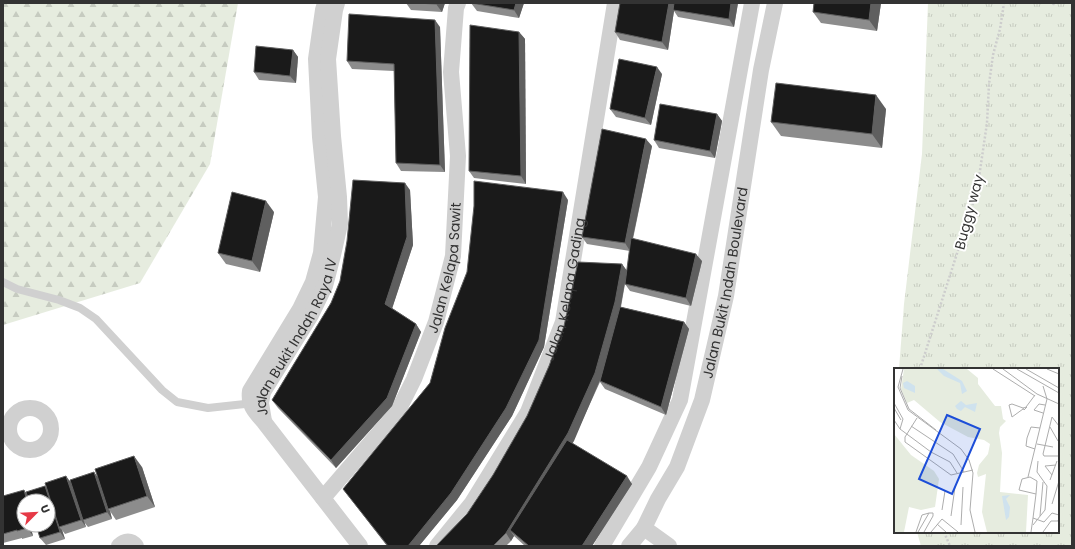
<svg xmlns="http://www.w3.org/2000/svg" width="1075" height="549" font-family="Poppins,sans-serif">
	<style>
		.grass { fill: url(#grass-tufts) }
		.forest { fill: url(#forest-firs) }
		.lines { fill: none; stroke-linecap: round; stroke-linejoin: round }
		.path { stroke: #cdcdcd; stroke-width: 2.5; stroke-dasharray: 2 2; stroke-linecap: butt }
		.service { stroke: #d0d0d0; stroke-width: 8 }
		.minor { stroke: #d0d0d0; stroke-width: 16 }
		.wall { fill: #8c8c8c }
		.shaded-wall { fill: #5f5f5f }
		.building { fill: #1a1a1a; stroke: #5f5f5f }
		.labels { text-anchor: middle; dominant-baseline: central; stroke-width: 4; stroke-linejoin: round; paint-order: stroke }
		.street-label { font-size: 14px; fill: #333; stroke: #fff }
		.inset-road { fill: none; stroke: #adadad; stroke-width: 1 }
		.view { fill: #1d4ed8; fill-opacity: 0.15; stroke: #1d4ed8; stroke-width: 2 }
		.inset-edge { fill: none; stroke: #333; stroke-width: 2 }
	</style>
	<defs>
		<pattern id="grass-tufts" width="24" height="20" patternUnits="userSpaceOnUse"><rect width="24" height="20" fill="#e6ecdf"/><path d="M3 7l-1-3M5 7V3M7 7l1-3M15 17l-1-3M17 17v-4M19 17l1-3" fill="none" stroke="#c6cbc0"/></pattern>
		<pattern id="forest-firs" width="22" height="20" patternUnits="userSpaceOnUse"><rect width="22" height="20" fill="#e6ecdf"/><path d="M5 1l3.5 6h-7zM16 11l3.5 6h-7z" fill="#c6cbc0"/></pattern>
	</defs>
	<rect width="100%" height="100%" fill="#fff"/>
	<polygon class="grass" points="928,3 1072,3 1072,546 921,546 917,532 1058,532 1058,369 899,369 904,304 922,154"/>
	<polygon class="forest" points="3,3 238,3 210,164 140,283 3,325"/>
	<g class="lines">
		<g class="path">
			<polyline points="1053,5 1054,3"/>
			<polyline points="920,369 977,191 987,123 989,84 993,55 1000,29 1004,3"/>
			<polyline points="944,532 950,546"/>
		</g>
		<polyline class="service" points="3,282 17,289 59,300 80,308 96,319 162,390 177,402 208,408 254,403"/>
		<g class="minor">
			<path d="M 325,3 L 323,10 L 316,59 L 320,137 L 326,197 L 321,253 L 313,282 L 300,309 L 250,391 C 248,405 255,412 264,422 L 360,546"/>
			<circle cx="30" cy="429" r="21"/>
			<path id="s1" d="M 264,421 L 261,403 L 263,392 L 311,315 L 325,286 L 333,255 L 340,224 L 339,197 L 333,136 L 328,59 L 335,10 L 337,3"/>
			<path id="s2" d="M 323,498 L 398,411 L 414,379 L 436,322 L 453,256 L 458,156 L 451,72 L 456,8 L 458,3"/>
			<polyline points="644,528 669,546"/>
			<path d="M 119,546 C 125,540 131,540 136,546"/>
			<path id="s3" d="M 437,546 L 472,503 L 528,412 L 563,322 L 615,3"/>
			<polyline points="602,546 649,467 680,400 752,3"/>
			<path id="s4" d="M 629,546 L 644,528 L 658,499 L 677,467 L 702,400 L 726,296 L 761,70 L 775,3"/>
		</g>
	</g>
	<g class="wall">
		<polygon points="406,3 445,3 442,12 411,10"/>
		<polygon points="471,3 524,3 519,18 477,11"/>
		<polygon points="620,3 738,3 734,27 678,17 674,11 668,50 620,40 615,32"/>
		<polygon points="814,3 881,3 877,31 821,23 813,12"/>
		<polygon points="440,27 445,172 401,171 396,163 394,71 352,69 347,61"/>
		<polygon points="519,32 525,39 526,184 474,178 469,171"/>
		<polygon points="293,50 298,57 296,83 259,80 254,72"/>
		<polygon points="662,74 651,125 616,117 610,109"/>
		<polygon points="886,109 882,148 781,136 771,122"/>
		<polygon points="717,114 722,121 715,158 659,148 654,140"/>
		<polygon points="652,146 633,239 702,261 691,306 630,291 625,284 621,307 684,322 689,329 666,415 605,389 600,382 572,443 632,484 592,546 525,546 514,536 511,541 506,546 436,546 467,514 493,475 622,264 627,271 630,251 587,244 582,237"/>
		<polygon points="410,190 413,245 392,308 416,324 421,332 392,406 336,468 278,408 272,400 331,303"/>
		<polygon points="568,200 544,347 512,416 457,500 419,546 387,546 343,489 430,383"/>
		<polygon points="274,212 260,272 226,264 218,253"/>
		<polygon points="142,467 155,507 116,520 110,511 112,519 88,527 84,522 86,527 65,534 62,530 65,539 46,545 40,538 48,501 24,501 24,525 30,525 33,536 22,539 22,538 3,543 3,496 26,493 45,486 47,490 70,481 98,477"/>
	</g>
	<g class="shaded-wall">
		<polygon points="437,3 445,3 442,12 436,4"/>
		<polygon points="516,3 524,3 519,18 514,10"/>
		<polygon points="669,3 675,3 673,10 674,11 668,50 662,42"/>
		<polygon points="731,3 738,3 734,27 729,19"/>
		<polygon points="871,3 881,3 877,31 869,20"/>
		<polygon points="435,20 440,27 445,172 440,165"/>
		<polygon points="519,32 525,39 526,184 521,176"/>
		<polygon points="293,50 298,57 296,83 290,76"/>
		<polygon points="657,67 662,74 651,125 645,118"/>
		<polygon points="876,95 886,109 882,148 872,134"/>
		<polygon points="717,114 722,121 715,158 710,151"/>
		<polygon points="646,139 652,146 630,251 625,243"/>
		<polygon points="405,183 410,190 413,245 391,312 385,304"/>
		<polygon points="563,192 568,200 544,347 512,416 457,500 419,546 408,546"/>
		<polygon points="266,201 274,212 260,272 252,261"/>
		<polygon points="696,254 702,261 691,306 686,298"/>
		<polygon points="622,264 627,271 620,310 600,380 574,441 515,535 510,530 514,536 511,541 506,533"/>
		<polygon points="684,322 689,329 666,415 661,407"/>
		<polygon points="416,324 421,332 392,406 336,468 331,460"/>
		<polygon points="134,456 142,467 155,507 147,496"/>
		<polygon points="94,472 100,480 108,509 110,511 112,519 107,512"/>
		<polygon points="66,476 72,484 83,520 84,521 86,527 81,520"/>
		<polygon points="627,476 632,484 592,546 582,546"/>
		<polygon points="45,486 50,493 59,527 62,530 65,539 60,532"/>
		<polygon points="24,490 30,498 30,501 27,501"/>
		<polygon points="21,506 24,511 24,517"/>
		<polygon points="26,525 30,525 33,536 27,528"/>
	</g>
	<g class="building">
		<polygon points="414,3 437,3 436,4"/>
		<polygon points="471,3 516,3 514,10"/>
		<polygon points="620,3 669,3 662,42 615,32"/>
		<polygon points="674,3 731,3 729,19 673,10"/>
		<polygon points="814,3 871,3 869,20 813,12"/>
		<polygon points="349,14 435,20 440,165 396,163 394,64 347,61"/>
		<polygon points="470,25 519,32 521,176 469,171"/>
		<polygon points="256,46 293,50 290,76 254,72"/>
		<polygon points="619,59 657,67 645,118 610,109"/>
		<polygon points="776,83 876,95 872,134 771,122"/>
		<polygon points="660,104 717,114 710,151 654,140"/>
		<polygon points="602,129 646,139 625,243 582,237"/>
		<polygon points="353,180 405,183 407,237 385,304 416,324 387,398 331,460 272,400 331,303 340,281 347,241"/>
		<polygon points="474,181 563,192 539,340 506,408 451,493 408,546 388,546 343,489 430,383 445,328 467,272 474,206"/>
		<polygon points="232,192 266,201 252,261 218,253"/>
		<polygon points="631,238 696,254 686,298 625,284"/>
		<polygon points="578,262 622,264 615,302 595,373 568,433 506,533 493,546 436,546 467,514 493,475 527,416 549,366 564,326"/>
		<polygon points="620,307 684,322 661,407 600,381"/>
		<polygon points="567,440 627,476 582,546 529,546 510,530"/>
		<polygon points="134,456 147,496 108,509 95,469"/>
		<polygon points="94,472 107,512 83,520 70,480"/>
		<polygon points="66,476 81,520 59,527 45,483"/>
		<polygon points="45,486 60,532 40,538 36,525 48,525 48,501 29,501 26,492"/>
		<polygon points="24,490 27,501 24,501 24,506 21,506 24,517 24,525 26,525 27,528 17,531 17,530 3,534 3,496"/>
	</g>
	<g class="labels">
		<g class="street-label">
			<text transform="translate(969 212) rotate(-75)">Buggy way</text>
			<text stroke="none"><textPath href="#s2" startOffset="267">Jalan Kelapa Sawit</textPath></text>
			<text stroke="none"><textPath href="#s4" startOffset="284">Jalan Bukit Indah Boulevard</textPath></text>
			<text stroke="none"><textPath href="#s3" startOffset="291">Jalan Kelapa Gading</textPath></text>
			<text stroke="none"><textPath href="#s1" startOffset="93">Jalan Bukit Indah Raya IV</textPath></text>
		</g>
	</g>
	<g transform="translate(894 368)">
		<rect width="165" height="165" fill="#fff"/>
		<path d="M 10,1 L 73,1 L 84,10 L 84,16 L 101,38 L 107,38 L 109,51 L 112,53 L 106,59 L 105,65 L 108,85 L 106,124 L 134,127 L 132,164 L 93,164 L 88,144 L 92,106 L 84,109 L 83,105 L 85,97 L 94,86 L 96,76 L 90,72 L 74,69 L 46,54 L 20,32 L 13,35 L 7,21 Z" fill="#e6ecdf"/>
		<path d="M 0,66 L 17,87 L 40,103 L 45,111 L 41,139 L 27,142 L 15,139 L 10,164 L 0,164 Z" fill="#e6ecdf"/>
		<path d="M 43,1 L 49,1 L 68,13 L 73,23 L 68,26 L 66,15 L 50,8 ZM 13,13 L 21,18 L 21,25 L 10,20 L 9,15 ZM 67,33 L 72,37 L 83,35 L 81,44 L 71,39 L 67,43 L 63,41 L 61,38 ZM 116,127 L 112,131 L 116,139 L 115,149 L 112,152 L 108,128 Z" fill="#cfe2ee"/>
		<path class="inset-road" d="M 9,1 L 4,19 L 14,42 L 67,81 L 75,92 L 79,105 L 76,142 L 81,164M 99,1 L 141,28M 109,1 L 143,26 L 165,36M 123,1 L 165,25M 132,1 L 165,20M 153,1 L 165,6M 8,8 L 6,20 L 15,41 L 42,62M 149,18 L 153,31M 0,35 L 9,51 L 6,61M 132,39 L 141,27M 0,40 L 7,52M 129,40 L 133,39 L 130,42 L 129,40 L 118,36 L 115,37 L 118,49 L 129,41M 149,45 L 140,42 L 145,36 L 151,37M 23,50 L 11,69 L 11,74 L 57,107M 0,52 L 6,61 L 37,84 L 56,94 L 63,105M 17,58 L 59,86 L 70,104M 165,58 L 158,49 L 149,86 L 150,88 L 165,88M 156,59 L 164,73M 143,76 L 159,79M 141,81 L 132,78 L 133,70 L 137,59 L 146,60M 57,107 L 79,102M 158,107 L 151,98 L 162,97M 134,109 L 153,31M 136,109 L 143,113 L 142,126 L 125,122 L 128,111 ZM 156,112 L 163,93M 142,126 L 139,150 L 150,154 L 158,145 L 165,147M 158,136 L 165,113M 48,142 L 51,123M 57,148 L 61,119M 146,148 L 149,114M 43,156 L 52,164M 67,157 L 69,119M 139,157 L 151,142 L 153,118 L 143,104 L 144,93M 22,164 L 28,147 L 35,145M 24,164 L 35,145M 30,164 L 39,148 L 39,145 L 35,145M 37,164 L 48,151 L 64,164M 137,164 L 139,150M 149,164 L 157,153 L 164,153 L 165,150"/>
		<path class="view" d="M 53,47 L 86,61 L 58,126 L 25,111 Z"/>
		<rect width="165" height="165" class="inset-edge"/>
	</g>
	<rect width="1075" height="549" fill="none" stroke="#333333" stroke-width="8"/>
	<g transform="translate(36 513) rotate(66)"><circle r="19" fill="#ffffff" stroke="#adadad"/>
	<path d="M0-3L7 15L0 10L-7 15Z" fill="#e63946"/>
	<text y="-6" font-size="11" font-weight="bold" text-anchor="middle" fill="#333333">U</text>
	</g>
</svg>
